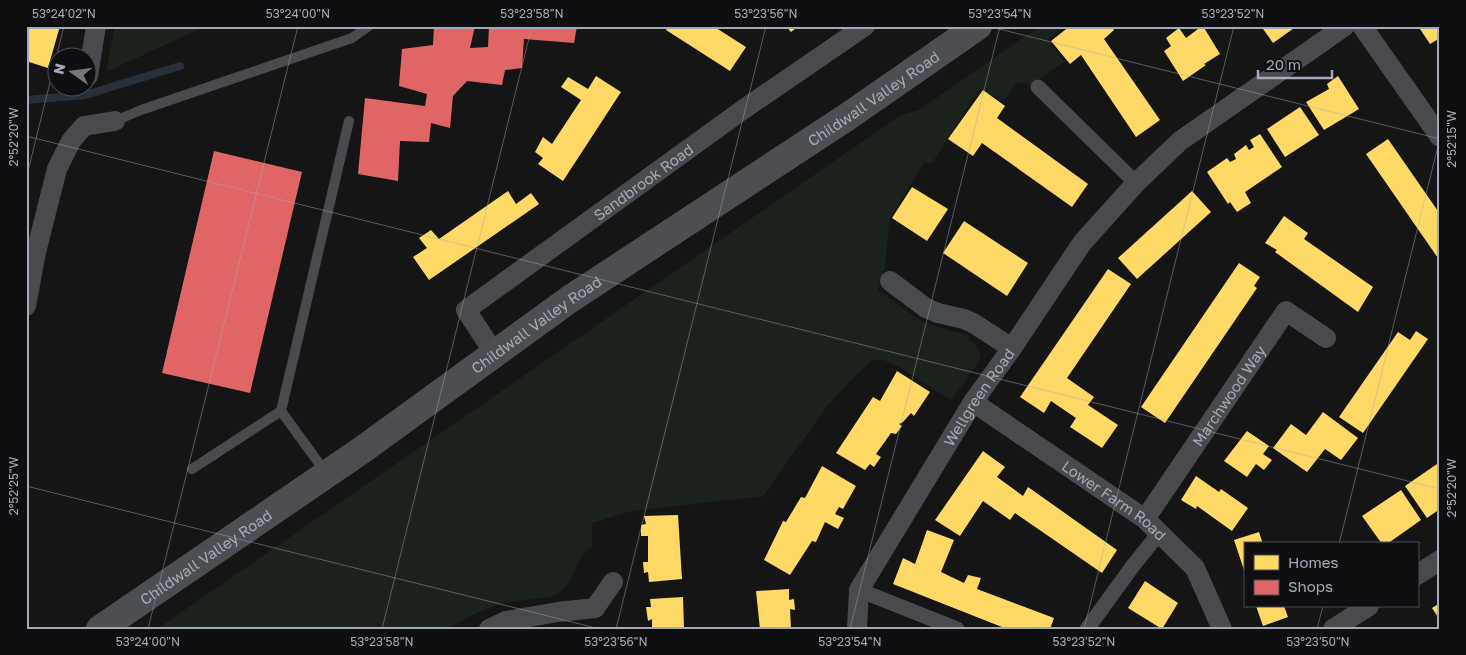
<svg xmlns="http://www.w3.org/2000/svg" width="1466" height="655" font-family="'Golos Text',sans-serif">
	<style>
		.green { fill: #1b221c }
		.homes { fill: #ffd966 }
		.shops { fill: #e06666 }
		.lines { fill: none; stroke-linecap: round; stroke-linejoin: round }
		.stream { stroke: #272f38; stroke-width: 8 }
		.service { stroke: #494a4e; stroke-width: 10 }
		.pedestrian { stroke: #494a4e; stroke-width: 15 }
		.minor { stroke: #494a4e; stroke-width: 20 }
		.secondary { stroke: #4c4e52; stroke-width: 28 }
		.ticks { fill: none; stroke: #a4aab7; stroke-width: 1; stroke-opacity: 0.45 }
		.labels { text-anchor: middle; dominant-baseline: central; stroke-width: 5; stroke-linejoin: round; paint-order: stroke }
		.street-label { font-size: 15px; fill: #a4aab7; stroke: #0f0f11 }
		.neatline { fill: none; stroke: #a4aab7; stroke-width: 2 }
		.ticks-label { font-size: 12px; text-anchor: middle; fill: #a4aab7 }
	</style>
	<rect width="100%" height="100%" fill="#151515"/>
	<g class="green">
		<polygon points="115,26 206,26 106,72"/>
		<path d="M 1040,26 L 1065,26 L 1048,39 L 1064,62 L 1032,84 L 1017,83 L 1003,101 L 980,89 L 932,163 L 924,163 L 890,218 L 887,242 L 885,268 L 878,290 L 918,319 L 934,326 L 969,336 L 969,340 C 976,345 981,351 980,360 L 951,400 L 896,365 L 883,360 L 872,360 L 849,382 L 828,405 L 763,496 L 632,511 L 592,523 L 592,547 C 573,556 576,587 555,595 C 547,599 534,598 525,600 C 492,604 477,611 449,629 L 157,629 L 901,115 L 919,110 Z"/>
	</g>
	<g class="homes">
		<polygon points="29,26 60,26 48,68 26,61 26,36"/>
		<polygon points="668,26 713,26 746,47 730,71 666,30"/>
		<polygon points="786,26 799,26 791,32"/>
		<polygon points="1070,26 1112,26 1114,30 1104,39 1160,120 1136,137 1081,55 1070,64 1051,41"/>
		<polygon points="1202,26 1203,26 1220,54 1204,64 1206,65 1183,81 1164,51 1171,46 1166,38 1179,28 1186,38"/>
		<polygon points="1261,26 1297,26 1273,43"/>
		<polygon points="1418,26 1440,26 1440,38 1430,44"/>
		<polygon points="596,76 621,92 563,181 538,164 543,158 535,152 543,137 552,144 581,100 561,87 568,77 588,89"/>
		<polygon points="1338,76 1359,109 1324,130 1306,102 1329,89 1327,84"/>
		<polygon points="983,90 1005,106 997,118 1088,184 1072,207 982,143 973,156 948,139"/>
		<polygon points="1300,107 1319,135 1285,157 1267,129"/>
		<polygon points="1260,134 1282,167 1245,192 1251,203 1237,212 1230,202 1228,204 1207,172 1227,158 1230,162 1236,159 1234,154 1246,145 1249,150 1254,147 1250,140"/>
		<polygon points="1388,139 1440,214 1440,261 1366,154"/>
		<polygon points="912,187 948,209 927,241 892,218"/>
		<polygon points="508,191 516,204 531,193 539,204 429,280 413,257 427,248 419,238 431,230 439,239"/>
		<polygon points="1192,191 1211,212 1137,279 1118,258"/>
		<polygon points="1284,216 1308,233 1304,239 1373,287 1358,312 1275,252 1277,250 1265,243"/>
		<polygon points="964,221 1028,263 1007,296 943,253"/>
		<polygon points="1239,263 1260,277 1254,286 1257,288 1165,423 1141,407"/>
		<polygon points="1108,269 1131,284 1067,378 1094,397 1088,405 1118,425 1102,448 1070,427 1076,418 1051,401 1044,413 1020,397"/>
		<polygon points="1416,331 1428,339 1363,433 1339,417 1398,332 1410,340"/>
		<polygon points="897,371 930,392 914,416 911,413 903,422 899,424 902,426 896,434 891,433 876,454 881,457 874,467 870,464 865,470 836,453 873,397 880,401"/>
		<polygon points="1323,412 1358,438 1341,460 1325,449 1307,472 1273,448 1291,424 1306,435"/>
		<polygon points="1247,431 1269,446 1263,454 1272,460 1264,470 1256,464 1247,477 1224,461"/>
		<polygon points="983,451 1005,467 997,477 1023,496 1028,487 1117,550 1102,573 1015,513 1010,520 983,501 960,536 935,520"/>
		<polygon points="1440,462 1440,509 1427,518 1405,486"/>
		<polygon points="822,466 856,486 843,509 839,507 835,514 844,518 838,529 825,522 816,542 812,541 790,575 764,560 783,521 786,522 801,497 805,498"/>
		<polygon points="1196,476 1219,492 1221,489 1248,508 1232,531 1197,506 1196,509 1181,500"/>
		<polygon points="1401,490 1421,520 1387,544 1382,544 1362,516"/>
		<polygon points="678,515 682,579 649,582 648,572 644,573 643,562 648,562 648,536 641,536 641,525 646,524 644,516"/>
		<polygon points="927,530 954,540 941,572 964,583 968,575 981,578 977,589 1054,618 1050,629 1007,629 893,584 903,558 915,564"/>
		<polygon points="1259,532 1263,544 1245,544 1244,570 1234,540"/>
		<polygon points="1145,581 1178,603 1162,629 1128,608"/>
		<polygon points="789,589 789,600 794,599 795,610 790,609 791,629 760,629 756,591"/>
		<polygon points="683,597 684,629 652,629 652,619 648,621 646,607 651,607 650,599"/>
		<polygon points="1440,603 1440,620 1432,608"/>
		<polygon points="1256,606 1284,606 1288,617 1263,626"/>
	</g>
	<g class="shops">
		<polygon points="434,26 475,26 470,48 488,47 489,26 577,26 574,43 524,39 522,68 505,70 502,85 467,81 453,96 450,128 431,123 429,142 400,141 398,181 358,174 365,98 425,106 427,94 399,86 402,49 433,45"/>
		<polygon points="214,151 302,172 250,393 162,373"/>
	</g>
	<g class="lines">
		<polyline class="stream" points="26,100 85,95 180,66"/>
		<g class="service">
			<polyline points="115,121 141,110 352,38 369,26"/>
			<polyline points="192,469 281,411"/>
			<polyline points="326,473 281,411 349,121"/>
		</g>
		<g class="pedestrian">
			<polyline points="1038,87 1136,183"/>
			<polyline points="859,590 957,629"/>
			<polyline points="1087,629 1132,567 1160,532"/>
		</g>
		<g class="minor">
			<polyline points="1362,26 1440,137"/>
			<polyline points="88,76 96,26"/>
			<polyline points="890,281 926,308 938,313 964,319 973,323 1012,348"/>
			<polyline points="26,306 36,252 57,169 71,141 84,126 115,121"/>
			<path id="s1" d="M 494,353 L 466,310 L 741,111 L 865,26"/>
			<path id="s2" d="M 973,402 L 1145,519 L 1195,568 L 1222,629"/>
			<path id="s3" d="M 1145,519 L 1286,311 L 1326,338"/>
			<polyline points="1417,575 1440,560"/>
			<polyline points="489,629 506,621 558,612 595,608 613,582"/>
			<path id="s4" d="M 857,629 L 859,590 L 973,402 L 1012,348 L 1082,243 L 1136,183 L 1180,141 L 1345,26"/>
			<polyline points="1333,629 1369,606"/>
		</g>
		<path class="secondary" id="s5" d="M 100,629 L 362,450 L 570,299 L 847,117 L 978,26"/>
	</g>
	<path class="ticks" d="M 987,26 L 1440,139M 26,136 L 1440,489M 26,179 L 64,26M 26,486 L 600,629M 1339,544 L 1440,138M 148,629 L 298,26M 382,629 L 532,26M 616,629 L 766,26M 850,629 L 1000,26M 1084,629 L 1234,26M 1317,629 L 1323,606"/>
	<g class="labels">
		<g class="street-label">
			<text stroke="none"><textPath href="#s5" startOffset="938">Childwall Valley Road</textPath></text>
			<text stroke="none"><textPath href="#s1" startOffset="270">Sandbrook Road</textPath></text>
			<text stroke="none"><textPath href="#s5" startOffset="532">Childwall Valley Road</textPath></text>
			<text stroke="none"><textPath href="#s3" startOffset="149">Marchwood Way</textPath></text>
			<text stroke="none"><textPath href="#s4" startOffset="266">Wellgreen Road</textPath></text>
			<text stroke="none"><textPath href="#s2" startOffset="172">Lower Farm Road</textPath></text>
			<text stroke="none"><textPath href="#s5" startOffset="128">Childwall Valley Road</textPath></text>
		</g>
	</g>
	<rect width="1466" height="655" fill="none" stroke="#0f0f11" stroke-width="55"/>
	<rect x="1244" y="542" width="175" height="65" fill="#0f0f11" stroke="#4b4d53"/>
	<rect x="1254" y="555" width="25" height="15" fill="#ffd966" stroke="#4b4d53"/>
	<text x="1288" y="568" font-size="15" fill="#a4aab7">Homes</text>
	<rect x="1254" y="580" width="25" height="15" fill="#e06666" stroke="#4b4d53"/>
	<text x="1288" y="592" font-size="15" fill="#a4aab7">Shops</text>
	<g transform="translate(72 72) rotate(284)"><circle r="24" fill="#0f0f11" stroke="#4b4d53"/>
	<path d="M0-4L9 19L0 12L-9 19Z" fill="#72767e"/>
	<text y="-8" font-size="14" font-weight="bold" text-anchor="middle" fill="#a4aab7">N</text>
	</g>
	<path d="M1258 70v8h74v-8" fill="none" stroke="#a4aab7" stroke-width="2.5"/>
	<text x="1266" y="70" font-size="15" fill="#a4aab7" stroke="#0f0f11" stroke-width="4" paint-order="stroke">20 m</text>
	<rect x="28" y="28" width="1410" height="600" class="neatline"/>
	<g class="ticks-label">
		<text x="64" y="18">53°24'02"N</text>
		<text x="298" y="18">53°24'00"N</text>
		<text x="532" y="18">53°23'58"N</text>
		<text x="766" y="18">53°23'56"N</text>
		<text x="1000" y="18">53°23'54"N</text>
		<text x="1233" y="18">53°23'52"N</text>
		<text transform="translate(14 137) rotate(-90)" y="4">2°52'20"W</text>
		<text transform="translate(1452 139) rotate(-90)" y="4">2°52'15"W</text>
		<text transform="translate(14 486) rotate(-90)" y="4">2°52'25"W</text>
		<text transform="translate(1452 488) rotate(-90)" y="4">2°52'20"W</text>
		<text x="148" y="646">53°24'00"N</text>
		<text x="382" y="646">53°23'58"N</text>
		<text x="616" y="646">53°23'56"N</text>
		<text x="850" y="646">53°23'54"N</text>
		<text x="1084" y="646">53°23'52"N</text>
		<text x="1318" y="646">53°23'50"N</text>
	</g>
</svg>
